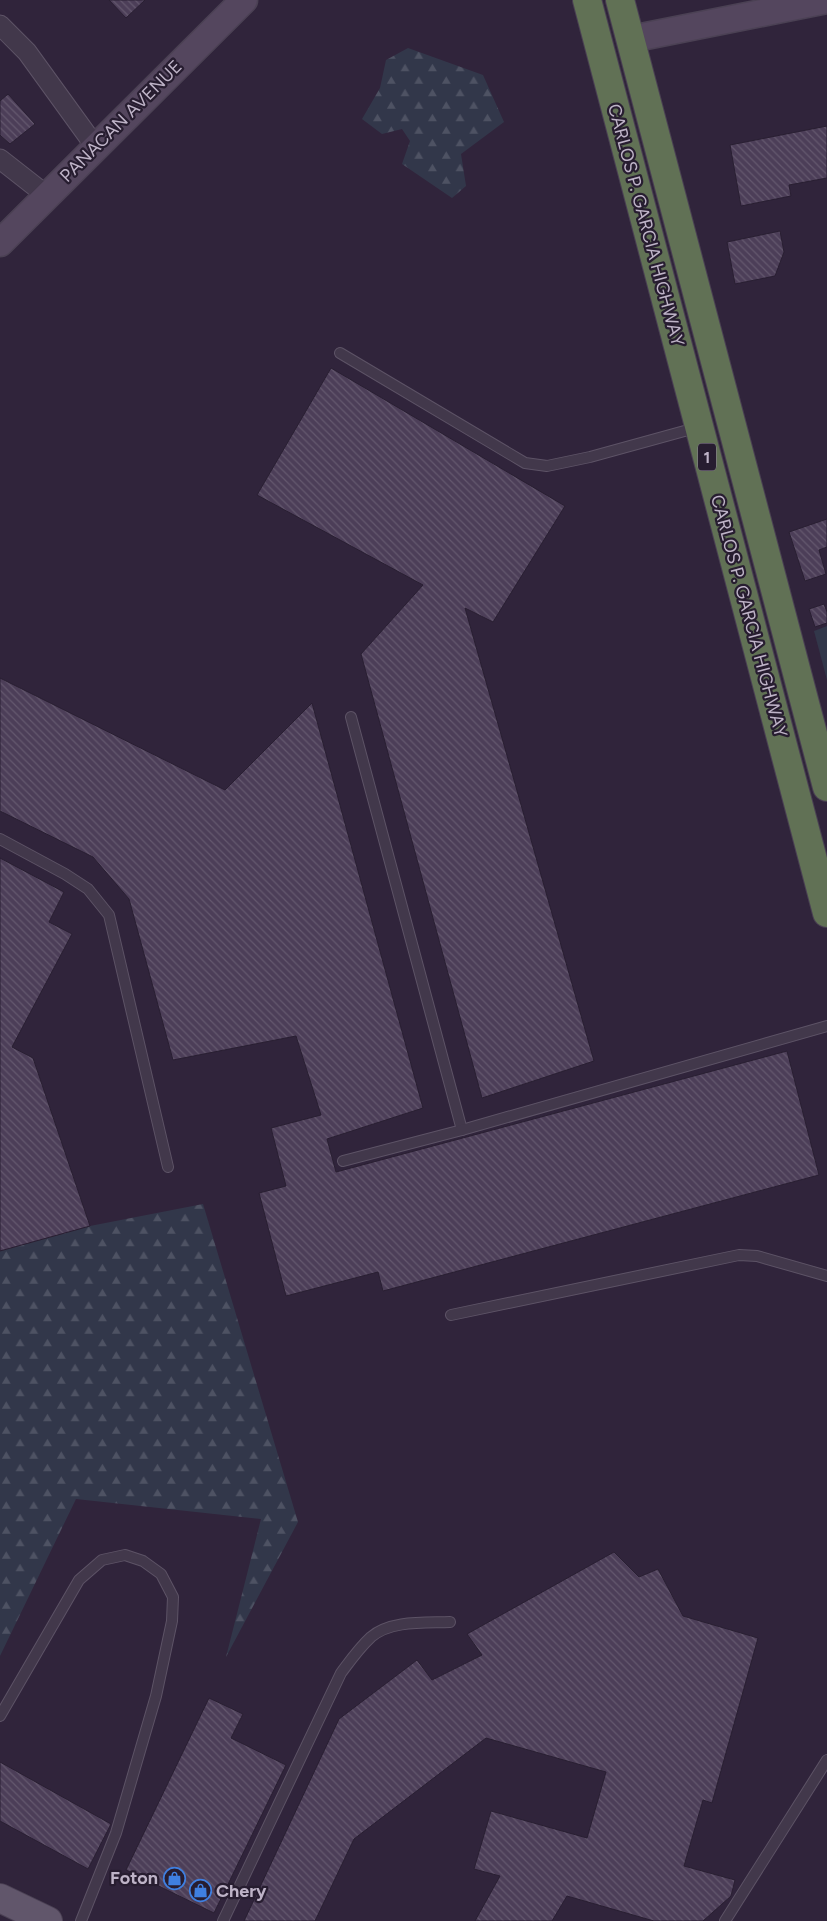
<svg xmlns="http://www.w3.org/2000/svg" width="827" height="1921" font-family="Figtree,sans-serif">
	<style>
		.grass { fill: #32374a }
		.forest { fill: url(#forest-firs) }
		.building { fill: url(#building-back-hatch); stroke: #291f32 }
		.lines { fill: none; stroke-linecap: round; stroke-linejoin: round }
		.lane-casing { stroke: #5d5366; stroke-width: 12 }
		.street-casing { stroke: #5d5366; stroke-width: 21 }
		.secondary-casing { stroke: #4b4154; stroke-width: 29 }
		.primary-casing { stroke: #4b4154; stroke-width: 30 }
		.highway-casing { stroke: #4a4053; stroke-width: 30 }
		.lane { stroke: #42384b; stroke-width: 10 }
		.street { stroke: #42384b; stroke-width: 19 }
		.secondary { stroke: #54465e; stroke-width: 26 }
		.primary { stroke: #61566b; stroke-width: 28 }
		.highway { stroke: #617155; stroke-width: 28 }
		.labels { text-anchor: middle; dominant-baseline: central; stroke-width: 4.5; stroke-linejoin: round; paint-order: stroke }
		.shield { fill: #271d30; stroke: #91869a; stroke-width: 1 }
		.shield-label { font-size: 16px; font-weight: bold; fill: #beb3c7 }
		.street-label { font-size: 18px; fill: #beb3c7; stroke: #271d30 }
		.poi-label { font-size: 18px; font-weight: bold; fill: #beb3c7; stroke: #271d30; text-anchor: end }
	</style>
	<defs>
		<pattern id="forest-firs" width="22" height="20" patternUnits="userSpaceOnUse" patternTransform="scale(1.25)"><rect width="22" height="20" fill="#32374a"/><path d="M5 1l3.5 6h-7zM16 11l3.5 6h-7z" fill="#4e5263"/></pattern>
		<pattern id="building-back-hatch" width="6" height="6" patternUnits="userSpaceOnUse" patternTransform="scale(1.25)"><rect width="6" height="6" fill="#4c3e58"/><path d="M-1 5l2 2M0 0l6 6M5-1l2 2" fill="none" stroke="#64586e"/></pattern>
	</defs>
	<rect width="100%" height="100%" fill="#30243b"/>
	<polygon class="grass" points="827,626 827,680 814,631"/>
	<g class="forest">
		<polygon points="408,48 483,75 504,122 461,154 466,186 452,198 402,164 410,141 402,129 382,134 362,119 380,88 386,60"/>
		<polygon points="203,1204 298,1522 226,1657 261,1519 76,1499 0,1656 0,1251 90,1226"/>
	</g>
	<g class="building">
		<polygon points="109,0 145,0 126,18"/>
		<polygon points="8,94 35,124 10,144 0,135 0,101"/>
		<polygon points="827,126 827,178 789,185 791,196 741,206 730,145"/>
		<polygon points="780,231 784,252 775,276 735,284 727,242"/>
		<polygon points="331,368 565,506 493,622 465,608 594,1061 482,1098 361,654 423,585 257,495"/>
		<polygon points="827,519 827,547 819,550 826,574 805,581 789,532"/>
		<polygon points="824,604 827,612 827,623 815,627 809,609"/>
		<polygon points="0,678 225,790 312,703 423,1108 327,1139 336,1172 787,1051 819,1175 383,1291 378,1272 286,1296 259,1193 286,1186 271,1128 321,1115 296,1036 173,1060 129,899 93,857 0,811"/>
		<polygon points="0,858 64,892 49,922 72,934 12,1047 33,1058 90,1226 0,1251"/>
		<polygon points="614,1552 639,1577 658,1569 683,1616 758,1638 712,1803 703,1800 684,1866 735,1880 731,1896 703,1921 654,1921 567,1896 552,1921 475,1921 500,1876 474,1869 491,1811 587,1838 606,1772 486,1738 354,1839 315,1921 244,1921 339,1719 417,1660 432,1680 482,1655 467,1634"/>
		<polygon points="209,1698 243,1714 231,1738 286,1765 214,1913 126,1870"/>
		<polygon points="0,1762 111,1824 88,1869 0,1821"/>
	</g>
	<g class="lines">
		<defs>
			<g id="lane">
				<polyline points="340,353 525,463 547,466 590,457 699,427"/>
				<polyline points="351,717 462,1130"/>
				<polyline points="0,839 65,874 88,889 109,915 168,1167"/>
				<polyline points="343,1161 462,1130 827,1026"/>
				<polyline points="451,1315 739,1255 757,1256 827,1276"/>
				<polyline points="0,1716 79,1580 102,1560 125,1555 143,1561 161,1574 173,1597 172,1621 156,1696 116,1833 81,1921"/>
				<path d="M 223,1921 L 341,1673 C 350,1661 359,1648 371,1637 C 391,1620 425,1623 450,1622"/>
				<polyline points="725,1921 827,1760"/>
			</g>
			<g id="street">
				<polyline points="0,25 27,52 95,146"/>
				<polyline points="0,159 46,195"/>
			</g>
			<g id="secondary">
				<polyline points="631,39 827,0"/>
				<polyline points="0,243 244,0"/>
			</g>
			<polyline id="primary" points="0,1898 48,1921"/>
			<g id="highway">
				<polyline points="587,0 827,913"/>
				<polyline points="620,0 827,787"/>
			</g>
		</defs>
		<use href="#lane" class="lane-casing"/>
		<use href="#street" class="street-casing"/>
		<use href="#secondary" class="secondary-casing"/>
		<use href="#primary" class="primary-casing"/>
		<use href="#highway" class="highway-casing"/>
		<use href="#lane" class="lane"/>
		<use href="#street" class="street"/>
		<use href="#secondary" class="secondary"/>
		<use href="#primary" class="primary"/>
		<use href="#highway" class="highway"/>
	</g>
	<defs>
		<symbol id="shop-ring" viewBox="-11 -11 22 22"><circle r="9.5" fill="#271d30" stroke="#3f7fe0" stroke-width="1.5"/><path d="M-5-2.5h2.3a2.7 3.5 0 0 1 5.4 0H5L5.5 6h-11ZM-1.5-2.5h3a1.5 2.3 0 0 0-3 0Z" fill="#3f7fe0"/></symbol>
	</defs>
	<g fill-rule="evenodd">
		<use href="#shop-ring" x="162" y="1866" width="25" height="25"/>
		<use href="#shop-ring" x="188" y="1878" width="25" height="25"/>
	</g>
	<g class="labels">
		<rect class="shield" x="698" y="443.5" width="18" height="27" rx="4"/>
		<g class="shield-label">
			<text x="707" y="457">1</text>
		</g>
		<g class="street-label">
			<text transform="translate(121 121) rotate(-45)">PANACAN AVENUE</text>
			<text transform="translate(646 225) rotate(75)">CARLOS P. GARCIA HIGHWAY</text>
			<text transform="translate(749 616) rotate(75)">CARLOS P. GARCIA HIGHWAY</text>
		</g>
		<g class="poi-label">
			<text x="158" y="1878">Foton</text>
			<text x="216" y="1891" text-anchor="start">Chery</text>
		</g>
	</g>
</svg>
